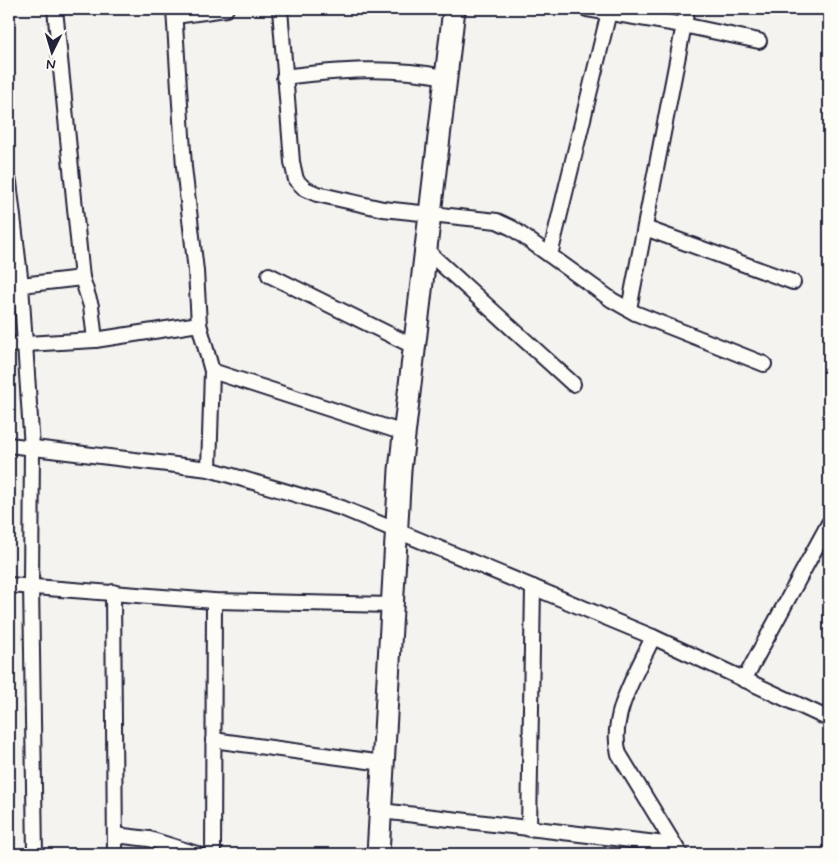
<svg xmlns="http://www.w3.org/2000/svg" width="838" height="863" font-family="Mynerve,sans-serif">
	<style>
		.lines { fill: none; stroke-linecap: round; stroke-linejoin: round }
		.street-casing { stroke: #22223b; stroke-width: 18 }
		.primary-casing { stroke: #22223b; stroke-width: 25 }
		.street { stroke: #fdfcf7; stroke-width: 14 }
		.primary { stroke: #fdfcf7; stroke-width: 21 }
	</style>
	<rect width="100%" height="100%" fill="#f4f3ef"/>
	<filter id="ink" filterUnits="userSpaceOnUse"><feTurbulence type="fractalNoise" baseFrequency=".02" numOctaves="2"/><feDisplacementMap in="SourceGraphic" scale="10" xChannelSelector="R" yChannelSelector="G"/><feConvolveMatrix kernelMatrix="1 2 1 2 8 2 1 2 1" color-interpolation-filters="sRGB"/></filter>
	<g filter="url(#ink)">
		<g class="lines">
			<defs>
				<g id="street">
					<polyline points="55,9 82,278 91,306 95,340"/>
					<polyline points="174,9 184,167 196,271 199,324 212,371 209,469"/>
					<polyline points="280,9 292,162 296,180 305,189 317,194 383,209 497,221 512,228 612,300 635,313 764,364"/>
					<polyline points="587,9 683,25 759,41"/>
					<polyline points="175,16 226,9"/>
					<path d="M 284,77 C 339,70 391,66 445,77"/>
					<polyline points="9,182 21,285 32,448 31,584 35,854"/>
					<polyline points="645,228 793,282"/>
					<polyline points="427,251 573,384"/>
					<polyline points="550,255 609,12"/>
					<polyline points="269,275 413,346"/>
					<polyline points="21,285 82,278"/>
					<polyline points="629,309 687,9"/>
					<polyline points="9,345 95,340 199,324"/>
					<polyline points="212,371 404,433"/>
					<polyline points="9,445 209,469 342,508 653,637 829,719"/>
					<polyline points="9,585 214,601 392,605"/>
					<polyline points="113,592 115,854"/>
					<path d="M 653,637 C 638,670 608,717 619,754 L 680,854"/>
					<polyline points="744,680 829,523"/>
					<polyline points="213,740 383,763"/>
					<polyline points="381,811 674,845"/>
					<polyline points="529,829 533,587"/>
					<polyline points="115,835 149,839 197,854"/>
					<polyline points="213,854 214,601"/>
				</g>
				<polyline id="primary" points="378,854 400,470 454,9"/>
			</defs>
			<use href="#street" class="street-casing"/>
			<use href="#primary" class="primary-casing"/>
			<use href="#street" class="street"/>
			<use href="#primary" class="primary"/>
		</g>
	</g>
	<rect width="838" height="863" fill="none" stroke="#fdfcf7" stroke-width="30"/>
	<rect x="15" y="15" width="808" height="833" fill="none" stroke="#22223b" stroke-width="2" filter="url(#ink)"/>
	<g transform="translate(52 52) rotate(185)" stroke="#fdfcf7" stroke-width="4" paint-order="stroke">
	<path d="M0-4L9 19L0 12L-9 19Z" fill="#22223b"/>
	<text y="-8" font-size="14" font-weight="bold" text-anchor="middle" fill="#22223b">N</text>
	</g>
</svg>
